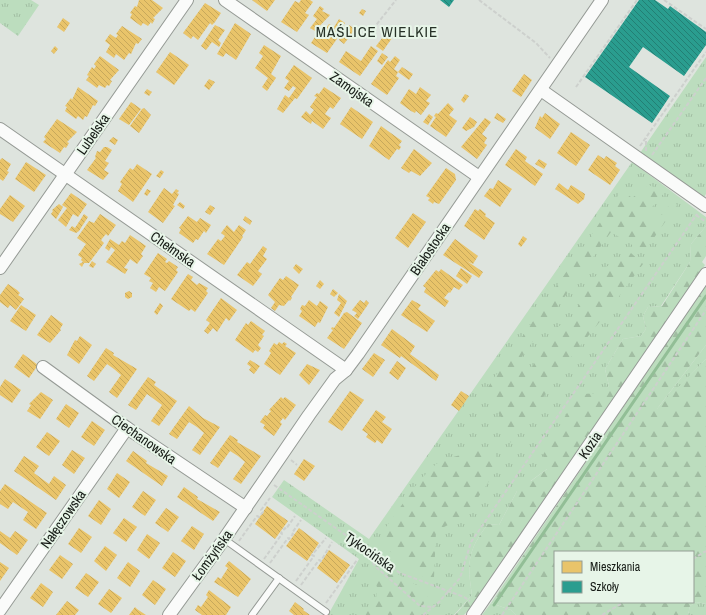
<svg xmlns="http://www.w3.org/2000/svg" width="706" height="615" font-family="'Archivo Narrow',sans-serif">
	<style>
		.grass { fill: url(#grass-tufts) }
		.forest { fill: url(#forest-firs); fill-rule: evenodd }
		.homes { fill: url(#homes-back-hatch) }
		.schools { fill: url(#schools-back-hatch) }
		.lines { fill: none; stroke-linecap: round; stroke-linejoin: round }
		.stream { stroke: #92be96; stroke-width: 3 }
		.service-casing { stroke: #959a95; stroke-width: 8 }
		.minor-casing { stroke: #959a95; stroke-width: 14 }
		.path { stroke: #cdd0cd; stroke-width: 2; stroke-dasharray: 4 2; stroke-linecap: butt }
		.service { stroke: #fafbfa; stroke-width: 6 }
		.minor { stroke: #fafbfa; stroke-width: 12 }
		.labels { text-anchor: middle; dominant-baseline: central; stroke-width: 4; stroke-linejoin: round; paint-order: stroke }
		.street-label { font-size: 14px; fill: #151a15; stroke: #e7f5e8 }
		.neighbourhood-label { font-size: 15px; letter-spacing: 1px; fill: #263026; stroke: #e7f5e8 }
	</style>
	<defs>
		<pattern id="grass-tufts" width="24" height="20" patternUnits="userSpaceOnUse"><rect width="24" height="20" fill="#bcddbe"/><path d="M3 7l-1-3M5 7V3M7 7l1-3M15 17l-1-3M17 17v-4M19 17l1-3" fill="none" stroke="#a1bda2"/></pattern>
		<pattern id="forest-firs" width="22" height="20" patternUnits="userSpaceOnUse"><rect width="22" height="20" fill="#bcddbe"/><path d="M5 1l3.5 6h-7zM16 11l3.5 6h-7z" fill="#a1bda2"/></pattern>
		<pattern id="homes-back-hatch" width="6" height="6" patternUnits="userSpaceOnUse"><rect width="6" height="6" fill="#e9c46a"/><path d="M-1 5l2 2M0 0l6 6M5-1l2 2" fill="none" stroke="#c7a85b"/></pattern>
		<pattern id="schools-back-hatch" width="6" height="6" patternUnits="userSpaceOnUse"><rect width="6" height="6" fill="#2a9d8f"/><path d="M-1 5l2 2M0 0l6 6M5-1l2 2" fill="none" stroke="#237f74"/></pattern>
	</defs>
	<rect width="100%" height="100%" fill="#dee4de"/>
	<g class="grass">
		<polygon points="0,0 31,0 39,5 18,36 0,23"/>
		<polygon points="706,57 706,194 703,199 640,153"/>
		<path d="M 632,162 L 706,217 L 706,226 L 691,244 L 690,262 L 661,306 L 648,307 L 643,316 L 646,329 L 641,336 L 623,339 L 605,369 L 609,386 L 547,469 L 517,491 L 499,525 L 488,524 C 467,551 467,563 472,595 L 454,615 L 328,615 L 359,559 L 272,497 L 284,480 L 369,539 Z"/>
		<polygon points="706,345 706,359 654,413"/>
		<polygon points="696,602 706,604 706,615 688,615 690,606"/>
		<polygon points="491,603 511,610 516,615 482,615"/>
	</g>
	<g class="forest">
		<path d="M 649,185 L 665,192 L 646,214 L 655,224 L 673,200 L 677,205 L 644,252 L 611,232 L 518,362 L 528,374 L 556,327 L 572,321 C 588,282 592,272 631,253 L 643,264 L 606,314 L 559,372 L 539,404 L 510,443 L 506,427 L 486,390 L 622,190 L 632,198 Z"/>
		<path d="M 706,226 L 706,256 L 702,262 L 705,265 L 477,600 L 464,615 L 455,615 L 472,595 C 467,563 467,551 488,524 L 499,525 L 517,491 L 517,481 L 531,481 L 547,469 L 543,455 L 568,411 L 582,394 L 602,393 L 609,386 L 605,369 L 623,339 L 641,336 L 646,329 L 643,316 L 648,307 L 662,306 L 690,262 L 691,244 Z"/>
		<path d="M 706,284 L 706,345 L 657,409 L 706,359 L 706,604 L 696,602 L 690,606 L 688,615 L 516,615 L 511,610 L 491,603 ZM 555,552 L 693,552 L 693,602 L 555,602 Z"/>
		<polygon points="482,449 495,454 500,465 473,505 460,519 436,531 434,577 425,579 383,546 386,527 419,481 436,464 446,459"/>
		<polygon points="377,562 430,593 417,615 362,615 363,610 376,603 377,587 370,570"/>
	</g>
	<g class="homes">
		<polygon points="139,0 152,0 163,8 153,18 155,19 152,24 151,22 148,26 143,23 141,26 130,18 132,14 130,13 135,6 137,7"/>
		<polygon points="252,0 275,0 267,11"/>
		<polygon points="301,0 310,0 313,2 305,13 309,15 297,32 281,22 295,1 299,3"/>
		<polygon points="205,3 221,13 215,22 212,25 210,23 198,40 193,36 191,39 183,33"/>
		<polygon points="320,6 324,9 322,11 330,15 315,31 310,28 317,19 313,16"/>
		<polygon points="362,9 366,11 363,16 359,13"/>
		<polygon points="63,18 70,23 64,32 57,27"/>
		<polygon points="339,19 345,23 337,34 339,36 327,53 311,43 317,34 320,36 329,24 334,27"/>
		<polygon points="235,23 251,34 236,60 226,53 223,57 217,54"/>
		<polygon points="215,25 225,30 218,40 221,43 219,47 212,42 206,50 201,46"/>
		<polygon points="349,25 355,29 344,44 339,40"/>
		<polygon points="122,26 142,39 138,44 136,43 131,54 129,53 124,60 116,54 114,58 106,52 110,45 105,41 110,34 116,38 118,35 116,34"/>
		<polygon points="386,33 392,38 383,51 376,46"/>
		<polygon points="264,45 281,56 271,74 276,78 267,91 262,87 268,78 255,68 263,56 259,53"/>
		<polygon points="55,46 58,49 54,54 51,51"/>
		<polygon points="371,46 378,51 360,76 339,62 346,51 361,61"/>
		<polygon points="170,52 189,65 174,85 156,72"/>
		<polygon points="382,53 388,57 382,65 377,61"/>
		<polygon points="100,56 119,70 110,80 112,81 109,86 107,85 105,88 99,85 97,88 86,80 89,76 87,75 92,67 94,69 96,66 94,64"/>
		<polygon points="395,56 400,60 394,69 398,72 402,67 413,74 409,80 398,72 396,76 399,78 387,95 371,84 388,60 390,62"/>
		<polygon points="294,65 312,78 297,99 295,98 283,113 277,109 285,95 289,98 296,88 293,86 289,91 284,88 289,81 285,78"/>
		<polygon points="524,74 532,80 521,97 512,91"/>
		<polygon points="209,79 215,82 209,90 204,86"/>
		<polygon points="78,87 98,101 95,106 93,105 87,117 85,116 83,120 78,116 76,119 65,111 67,107 65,106 71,98 72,100"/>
		<polygon points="324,87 341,98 333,109 330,107 325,114 331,118 323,129 312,121 311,124 301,117 306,111 310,115 314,110 310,107 317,97 314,96 317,93 319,94"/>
		<polygon points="420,87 431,95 426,101 430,103 421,115 416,111 415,113 411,111 400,103 409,89 416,94"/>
		<polygon points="147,89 152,92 149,96 144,93"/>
		<polygon points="465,94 469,96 464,103 461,100"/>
		<polygon points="131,102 141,109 129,125 119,119"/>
		<polygon points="448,103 454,109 449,115 457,121 446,137 430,126 436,117 434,116 436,113 438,114"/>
		<polygon points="351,107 373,122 362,139 340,124"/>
		<polygon points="144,108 151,115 139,133 130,126 142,109"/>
		<polygon points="497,113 506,119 503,123 494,118"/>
		<polygon points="545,113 560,124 550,139 535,128 540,116 542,118"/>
		<polygon points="429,114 433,117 428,125 423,122"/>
		<polygon points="470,117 477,122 474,127 466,131 462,128"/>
		<polygon points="485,118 491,122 482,134 487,138 484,143 487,145 477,159 461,147"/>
		<polygon points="57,119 77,132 67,142 69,143 66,148 64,147 60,153 43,142 46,139 44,137"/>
		<polygon points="381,126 402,141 399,145 401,147 399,150 397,149 389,160 369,146"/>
		<polygon points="571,132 590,145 576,166 557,153"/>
		<polygon points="113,137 118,140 115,145 109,141"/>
		<polygon points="104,147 107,147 112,150 105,161 109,163 104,170 109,173 103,180 87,170 96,158 95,157 97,151 100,152"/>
		<polygon points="414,149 432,163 420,176 411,171 409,173 401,168"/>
		<polygon points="516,149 527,157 525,161 543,174 535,186 505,165"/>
		<polygon points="598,155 604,159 606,156 617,163 615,166 620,170 610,185 588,170"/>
		<polygon points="2,158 11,164 7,171 9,172 3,181 0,179 0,160"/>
		<polygon points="539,159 547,164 544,169 535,164"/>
		<polygon points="26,162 46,175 34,192 15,179"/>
		<polygon points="137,164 152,174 133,202 118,191 122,184 120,182 130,168 133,170"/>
		<polygon points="446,168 455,174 456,180 439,204 434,202 433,204 428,200 430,198 426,196"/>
		<polygon points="161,170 164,172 160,178 156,176"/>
		<polygon points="498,180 512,189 500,207 484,196 490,188 493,189"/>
		<polygon points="559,183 568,190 571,185 585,194 584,199 578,204 555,189"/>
		<polygon points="164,188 172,194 176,189 179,191 177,193 179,194 173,205 175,206 163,223 148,212"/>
		<polygon points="147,189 151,191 147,196 144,194"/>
		<polygon points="71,193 87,204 78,217 73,214 66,227 58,220 67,208 62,205"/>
		<polygon points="10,195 25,206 13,222 0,214 0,209"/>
		<polygon points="180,202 185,206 183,209 177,205"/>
		<polygon points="59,204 63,207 56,219 51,214 53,211 52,210"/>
		<polygon points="210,205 215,208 210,215 205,212"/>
		<polygon points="475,209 478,211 480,209 486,214 485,216 495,223 484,240 464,226"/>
		<polygon points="413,213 426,222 408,248 395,238"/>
		<polygon points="84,214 88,217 79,231 76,233 69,230 72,226 75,228"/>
		<polygon points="100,214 116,225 108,236 106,234 101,240 104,243 89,263 84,263 82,267 79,264 83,262 81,260 82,258 78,255 86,244 77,238 89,221 94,223"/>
		<polygon points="188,216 197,222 200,218 211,225 206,233 204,231 198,240 196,239 193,243 179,233 181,229 179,228"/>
		<polygon points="245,216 252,221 250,225 243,220"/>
		<polygon points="227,225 234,232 239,225 246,230 242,236 243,237 224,265 207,254 218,239 221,241 225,236 221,233"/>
		<polygon points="130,235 146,246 141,254 143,256 137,264 130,259 129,261 124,268 128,269 125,274 106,262 115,250 111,247 109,251 105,248 110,239 119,245 122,241 125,243"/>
		<polygon points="523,236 527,239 521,247 518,244"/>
		<polygon points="455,239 478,256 473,264 467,261 483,272 479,278 443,255"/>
		<polygon points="263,246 267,249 263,256 267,259 258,271 262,274 253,286 237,275 247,262 250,264"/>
		<polygon points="158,253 167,259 165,262 167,263 169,261 178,267 176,270 178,272 165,291 159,287 156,292 150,288 153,283 149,281 151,278 144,274"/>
		<polygon points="92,261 96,264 93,268 89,266"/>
		<polygon points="296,264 303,269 299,274 293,268"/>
		<polygon points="461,268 472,276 467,284 456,276"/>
		<polygon points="441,269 463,285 459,290 454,287 450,293 449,292 444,298 449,301 445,307 424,292 426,288 423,286 436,270 439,272"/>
		<polygon points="188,274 193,277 191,280 197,285 199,283 208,288 206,291 208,293 195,312 191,309 189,311 171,299"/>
		<polygon points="286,276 299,285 291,297 292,298 290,301 289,300 284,306 279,305 275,311 271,308 275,302 268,295 280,278 283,280"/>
		<polygon points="320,280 324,284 320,289 316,286"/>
		<polygon points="8,284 17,290 20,293 18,295 24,299 16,310 10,305 8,308 0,302 0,295"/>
		<polygon points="333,289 338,293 334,297 330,294"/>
		<polygon points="129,291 132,293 132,297 128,299 125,297 125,293"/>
		<polygon points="339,294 347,301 339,317 334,313 341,303 337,300"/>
		<polygon points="221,298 237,310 229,321 226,318 217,332 213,328 208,334 204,331 210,323 206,320"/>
		<polygon points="309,300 317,306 320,301 328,307 320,323 318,322 315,327 299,316 302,311 300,309 302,305 305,306"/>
		<polygon points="360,300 364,303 366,300 369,303 358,319 354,316 357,313 352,310"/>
		<polygon points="412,300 421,305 418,309 435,321 427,332 401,315"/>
		<polygon points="160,303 163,306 157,315 154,312"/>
		<polygon points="21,305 36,315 26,331 10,321"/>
		<polygon points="347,312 362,323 344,349 327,338 333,330 331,329 332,327 334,328 344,313"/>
		<polygon points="51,315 63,324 60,329 61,330 50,343 37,335"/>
		<polygon points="251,321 265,331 262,335 264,336 258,345 261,348 258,352 255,350 253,353 235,340 246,323 248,325"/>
		<polygon points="392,329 415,346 410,354 439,375 436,381 401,356 400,358 381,345"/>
		<polygon points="80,336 92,345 79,364 67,355 75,340 77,341"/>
		<polygon points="279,342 282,344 284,342 287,344 285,346 296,353 280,375 264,364 271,353 269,351 274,343 277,345"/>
		<polygon points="106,348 114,353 113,355 137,369 117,398 109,392 121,375 114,369 107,364 94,381 87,376"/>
		<polygon points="374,353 385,360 373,377 362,369"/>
		<polygon points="23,354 38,365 29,378 14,367"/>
		<polygon points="250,360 260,366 254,374 249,370 251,367 247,364"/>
		<polygon points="397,361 406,368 398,380 389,373"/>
		<polygon points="307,364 320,370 309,385 299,375"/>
		<polygon points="148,377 156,382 154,385 177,401 159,426 151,421 162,405 147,394 136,410 128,405"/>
		<polygon points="5,379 21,390 12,403 0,395 0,387"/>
		<polygon points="350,391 364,400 342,431 328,422"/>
		<polygon points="461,391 469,396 459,411 451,405"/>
		<polygon points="41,392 53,400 40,419 27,411 31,405 29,404"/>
		<polygon points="281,397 283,399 285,397 296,405 285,420 283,418 280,422 282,424 274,436 263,428 265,425 260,422 265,415 267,416 271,411 269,410"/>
		<polygon points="66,404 79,413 69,428 56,419"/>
		<polygon points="189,406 203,418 220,427 200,455 192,450 204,433 197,427 189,422 177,439 169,434"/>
		<polygon points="376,410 386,417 382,422 392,429 382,444 377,440 375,443 366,437 368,434 362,430"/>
		<polygon points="92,421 105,430 94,446 81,437"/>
		<polygon points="47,432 60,441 49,456 36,447"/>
		<polygon points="230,435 238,440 237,442 261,456 241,484 233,479 245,462 238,456 230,451 218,468 210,463"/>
		<polygon points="72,450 85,458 74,474 62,465"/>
		<polygon points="133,451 147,461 146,463 168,476 162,486 126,461"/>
		<polygon points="24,456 39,466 34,473 49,484 54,476 66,485 56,500 14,471"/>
		<polygon points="304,459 315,466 304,481 294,474"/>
		<polygon points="117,473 130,482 119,498 107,489"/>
		<polygon points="5,484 47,513 36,529 23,520 28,512 13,502 8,509 0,504 0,491"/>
		<polygon points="184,487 198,497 197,499 220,512 213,521 177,497"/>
		<polygon points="143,491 156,500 145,516 132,507"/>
		<polygon points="99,500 111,509 101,525 88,516"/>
		<polygon points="267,506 288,521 275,539 255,524"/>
		<polygon points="166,508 179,517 168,532 155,523"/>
		<polygon points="124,518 137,527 126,542 113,533"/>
		<polygon points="192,526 204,534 194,550 181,541"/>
		<polygon points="79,528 92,537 81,553 68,544"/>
		<polygon points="299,528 319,543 307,561 286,546"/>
		<polygon points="0,531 10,538 15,531 28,540 17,555 0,543"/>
		<polygon points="147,534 160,543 149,559 137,550"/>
		<polygon points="105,546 117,555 106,571 94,561"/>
		<polygon points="329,550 350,565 337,583 317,568"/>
		<polygon points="173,552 186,561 175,577 162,568"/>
		<polygon points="60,555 73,564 62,579 49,570"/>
		<polygon points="229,561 251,579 238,597 214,582 218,577 221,579 224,574 228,568 225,566"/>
		<polygon points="0,562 9,568 0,581"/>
		<polygon points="128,562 140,571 130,587 117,578"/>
		<polygon points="86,573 99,582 88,597 75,588"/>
		<polygon points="153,580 166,589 155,605 142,595"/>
		<polygon points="41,583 53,592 43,607 30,598"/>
		<polygon points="109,589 122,598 111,613 98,604"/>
		<polygon points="209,590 231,607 226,615 202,615 195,610 198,605 201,607 208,597 206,595"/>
		<polygon points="67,601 79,610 75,615 56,615"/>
		<polygon points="295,602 304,609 303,610 310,615 294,615 289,611"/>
		<polygon points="135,607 137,609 146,615 129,615"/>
	</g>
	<g class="schools">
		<polygon points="440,0 454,0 449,7"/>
		<polygon points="639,0 655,0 668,9 670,6 706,32 706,45 684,76 643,47 629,67 670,96 652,123 585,77"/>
	</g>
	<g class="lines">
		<polyline class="stream" points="494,605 706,296"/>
		<defs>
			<g id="service">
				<polyline points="224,539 326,612"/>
				<polyline points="252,615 279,578"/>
			</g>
			<g id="minor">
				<polyline points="225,0 479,177"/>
				<polyline points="541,90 706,206"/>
				<polyline points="0,129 346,370"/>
				<polyline points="0,268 187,0"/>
				<polyline points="43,367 127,428 246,508"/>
				<polyline points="0,610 127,428"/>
				<polyline points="169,615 222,542 309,415 335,379 346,370 358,354 602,0"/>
				<polyline points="473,615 706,274"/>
			</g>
		</defs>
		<use href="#service" class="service-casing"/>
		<use href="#minor" class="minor-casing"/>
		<g class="path">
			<polyline points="479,0 536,43 550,58"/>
			<polyline points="664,0 706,29"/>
			<polyline points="373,29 396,0"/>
			<polyline points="576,87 637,0"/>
			<polyline points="640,146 706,52"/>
			<polyline points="646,151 646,138"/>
			<polyline points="652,155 706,78"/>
			<polyline points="696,215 706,222"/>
			<polyline points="291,460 297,465"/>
			<polyline points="274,485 400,573 464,597 470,601"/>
			<polyline points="239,541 257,516 259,517 263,512 261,510 270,498"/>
			<polyline points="363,547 375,566 420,606 432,607"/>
			<polyline points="264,559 282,534 281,533 285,528 286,529 295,516"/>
			<polyline points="693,559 706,551"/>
			<polyline points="270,563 288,538 289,539 293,534 292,533 301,520"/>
			<polyline points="296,581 314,556 312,555 326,538"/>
			<polyline points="301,585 319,560 321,561 332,542"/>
			<polyline points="326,603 357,560"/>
			<polyline points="423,615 439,602 460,578 471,542 697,214"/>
			<polyline points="502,615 706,310"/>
			<polyline points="602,615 624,602"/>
		</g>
		<use href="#service" class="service"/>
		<use href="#minor" class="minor"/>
	</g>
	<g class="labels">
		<g class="street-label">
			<text transform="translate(352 89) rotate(35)">Zamojska</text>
			<text transform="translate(93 134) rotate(-55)">Lubelska</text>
			<text transform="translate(173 249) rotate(35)">Chełmska</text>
			<text transform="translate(430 249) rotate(-56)">Białostocka</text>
			<text transform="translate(144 439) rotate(35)">Ciechanowska</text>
			<text transform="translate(590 445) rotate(-56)">Kozia</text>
			<text transform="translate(63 519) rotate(-55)">Nałęczowska</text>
			<text transform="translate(370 552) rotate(35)">Tykocińska</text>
			<text transform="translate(212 555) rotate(-54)">Łomżyńska</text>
		</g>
		<g class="neighbourhood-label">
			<text x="377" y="31">MAŚLICE WIELKIE</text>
		</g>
	</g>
	<rect x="554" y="551" width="140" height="52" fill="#e7f5e8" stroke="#939d94"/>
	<rect x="562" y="561" width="20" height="12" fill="#e9c46a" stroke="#939d94"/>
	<text x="590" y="571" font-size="12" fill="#151a15">Mieszkania</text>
	<rect x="562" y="581" width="20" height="12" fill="#2a9d8f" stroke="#939d94"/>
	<text x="590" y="591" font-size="12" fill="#151a15">Szkoły</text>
</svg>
